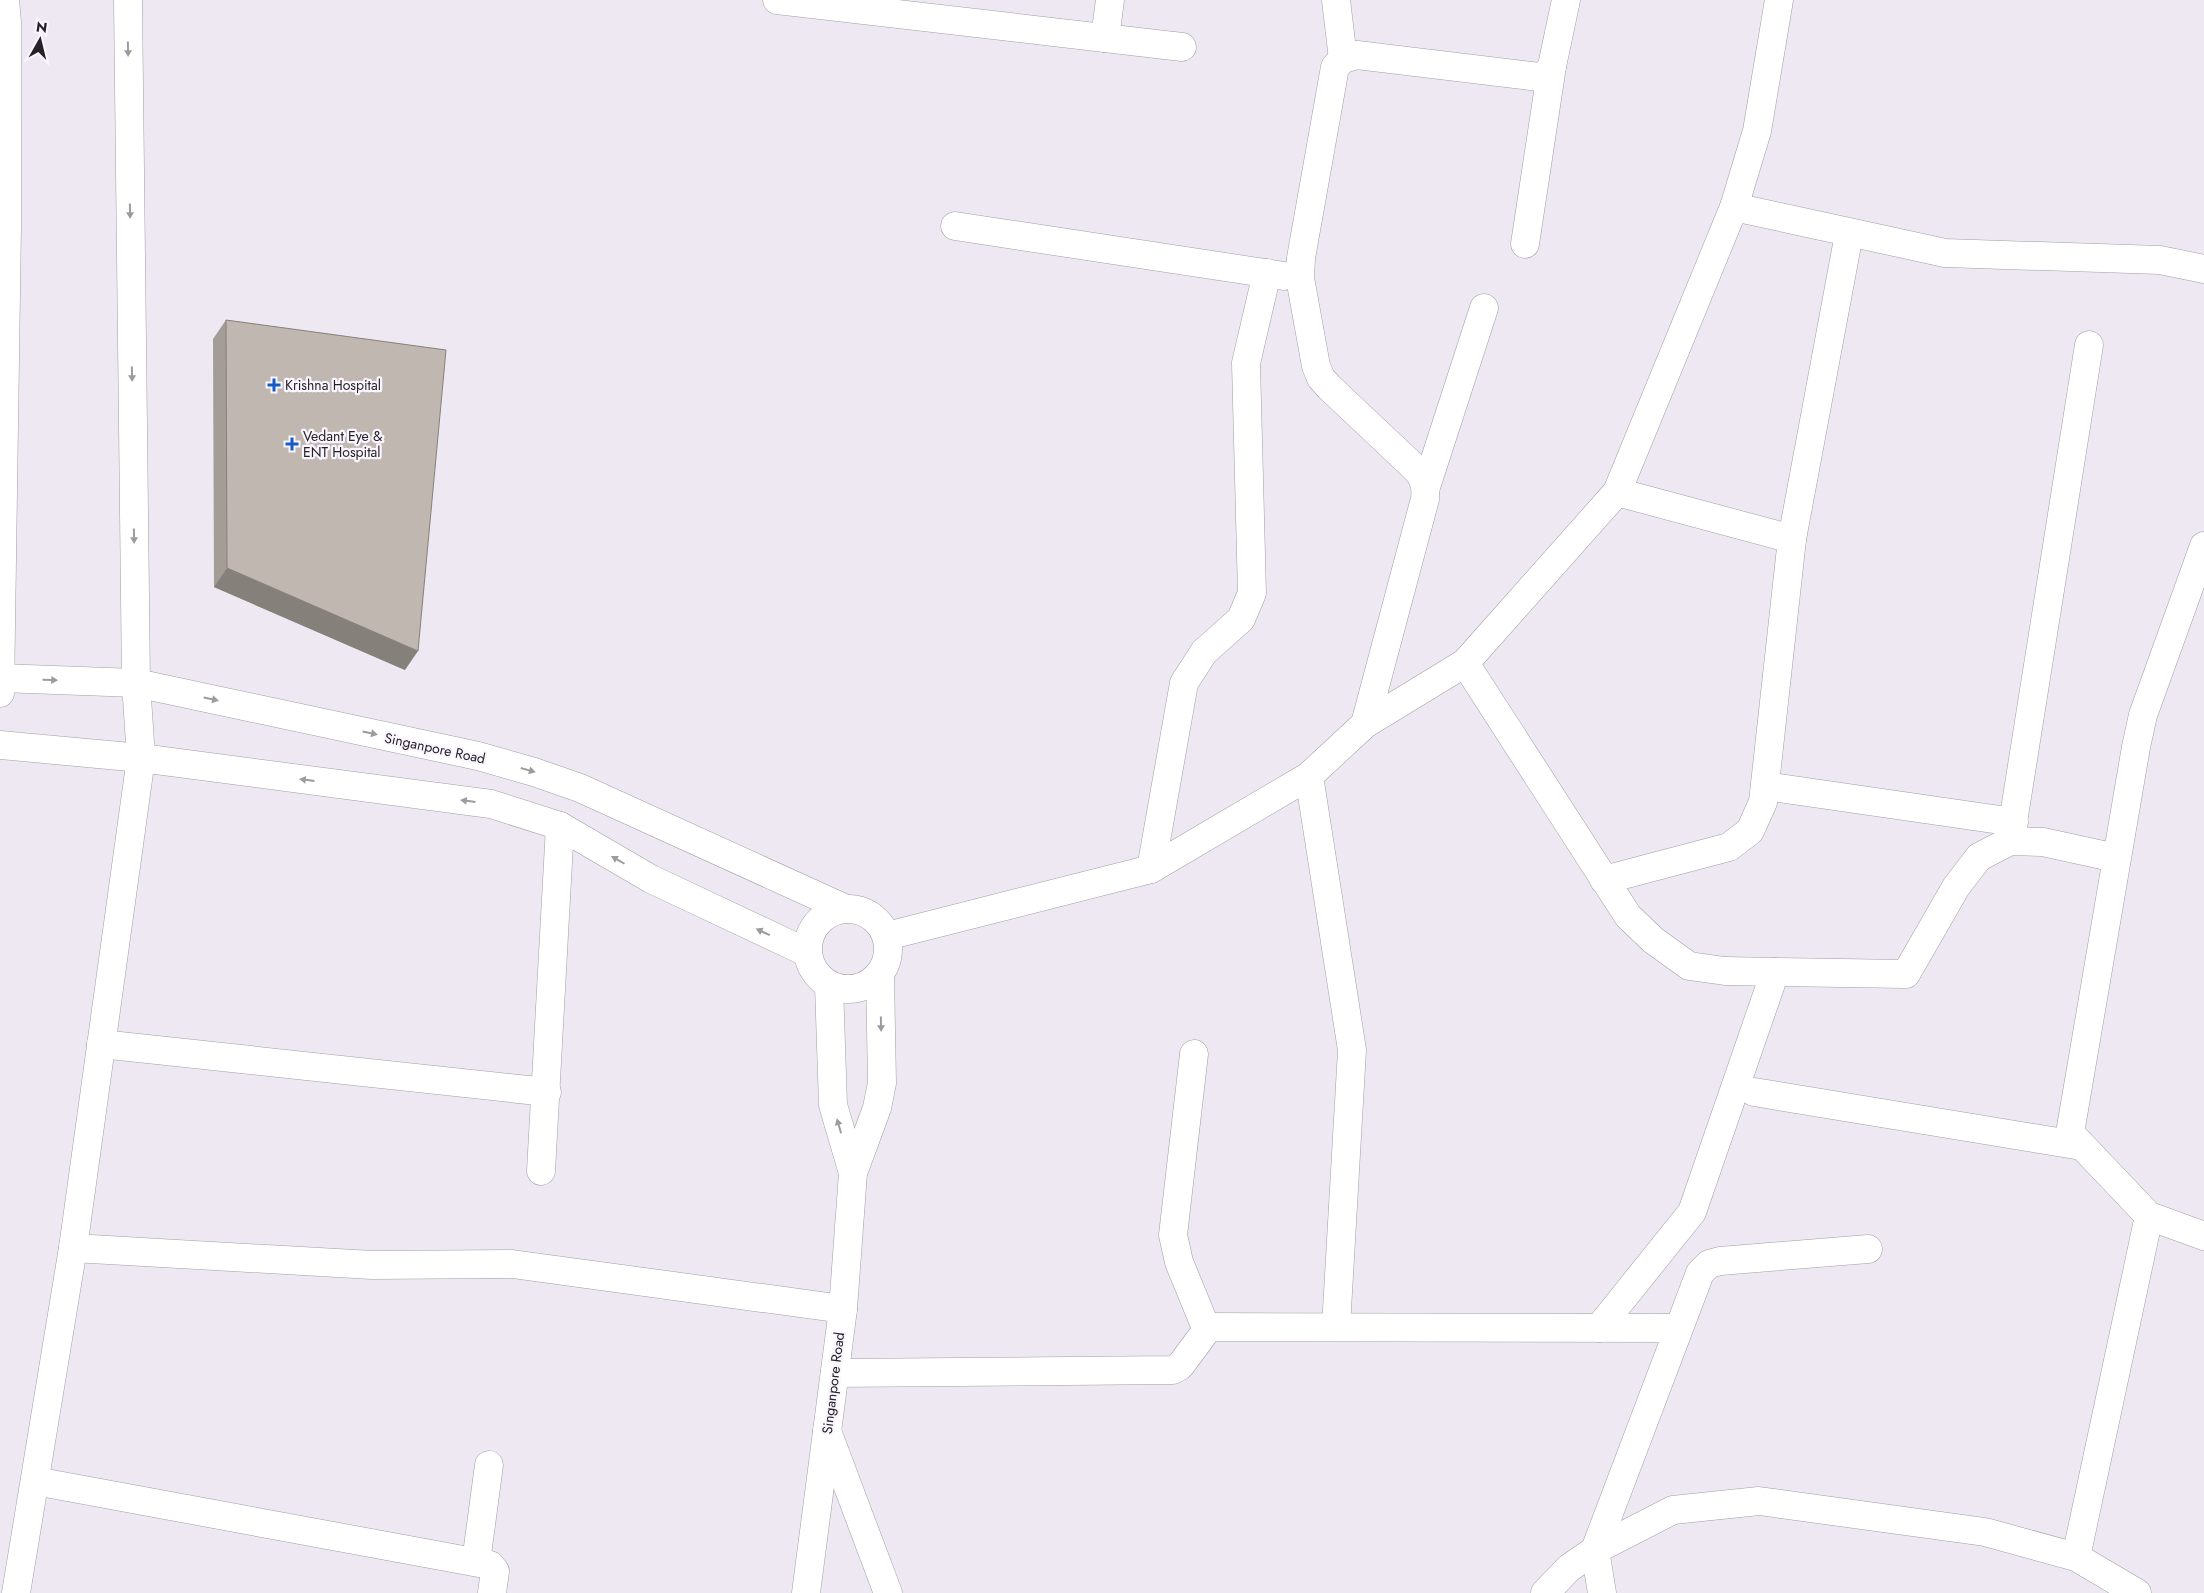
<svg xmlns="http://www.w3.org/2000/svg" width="2204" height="1593" font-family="Jost,sans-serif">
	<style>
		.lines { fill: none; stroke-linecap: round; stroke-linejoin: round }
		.minor-casing { stroke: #a29da6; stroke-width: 29 }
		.tertiary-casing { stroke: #a29da6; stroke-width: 29 }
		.secondary-casing { stroke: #a29da6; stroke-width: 29 }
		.minor { stroke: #fff; stroke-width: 28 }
		.tertiary { stroke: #fff; stroke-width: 28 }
		.secondary { stroke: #fff; stroke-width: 28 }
		.wall { fill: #a49d97 }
		.shaded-wall { fill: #86807b }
		.building { fill: #bfb7b0; stroke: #86807b }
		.oneway { fill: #9c9c9d }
		.poi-dot { fill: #165ac5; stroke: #faf5fe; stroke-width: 2 }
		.labels { text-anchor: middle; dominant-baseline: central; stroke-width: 4.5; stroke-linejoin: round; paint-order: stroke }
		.poi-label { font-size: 14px; fill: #242226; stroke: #faf5fe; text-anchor: start }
		.street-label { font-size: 14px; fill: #242226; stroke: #faf5fe }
	</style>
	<rect width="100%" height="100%" fill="#ede8f1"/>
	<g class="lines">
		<defs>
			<g id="minor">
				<polyline points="777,0 1182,47"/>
				<polyline points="1336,0 1343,59"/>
				<polyline points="1105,38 1110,0"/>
				<polyline points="1734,207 1945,253 2160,260 2204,269"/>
				<polyline points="955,226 1284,276"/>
				<polyline points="1525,244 1552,66"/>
				<polyline points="1426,487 1484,308"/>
				<polyline points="1617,492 1792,539"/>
				<polyline points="2204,546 2143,715 2136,747 2070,1133 2149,1216 2204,1236"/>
				<polyline points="1465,663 1628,916 1653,940 1689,966 1725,971 1906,974 1956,887 1979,857 2010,841 2043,842 2116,858"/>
				<path d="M 1365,724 L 1425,499 C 1426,487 1425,480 1417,470 L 1329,387 L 1321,378 L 1316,366 L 1300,278 L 1301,258 L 1335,67 L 1343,59 L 1357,55 L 1539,77 L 1545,76 L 1552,66 L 1566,0"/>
				<polyline points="1309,776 1352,1050 1336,1327"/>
				<polyline points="1765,786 2014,822"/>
				<polyline points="2010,841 2089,345"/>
				<polyline points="1151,869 1184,683 1204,652 1241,619 1252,593 1246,363 1267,273"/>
				<polyline points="1604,880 1729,847 1750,831 1763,802 1792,539 1849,234"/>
				<polyline points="887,936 1151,869 1309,776 1365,724 1465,663 1617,492 1734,207 1757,131 1779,0"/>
				<polyline points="101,1044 547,1092"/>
				<polyline points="1194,1054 1173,1235 1179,1262 1206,1328"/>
				<polyline points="1754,1092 2082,1146"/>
				<polyline points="541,1171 560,826"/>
				<polyline points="73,1248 372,1265 512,1264 843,1309"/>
				<polyline points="1599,1328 1692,1212 1775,972"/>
				<polyline points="835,1373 1173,1370 1180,1366 1209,1327 1678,1328"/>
				<polyline points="827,1431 888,1593"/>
				<polyline points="35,1481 490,1565 495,1571 492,1593"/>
				<polyline points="2076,1557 2149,1216"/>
				<polyline points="476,1562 489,1465"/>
				<polyline points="16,1593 73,1248 141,758"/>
				<polyline points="1545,1593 1569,1568 1595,1550 1673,1510 1759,1501 1985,1532 2076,1557 2137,1593"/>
				<polyline points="1602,1593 1595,1550 1700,1273 1709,1264 1720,1261 1868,1249"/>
			</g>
			<g id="tertiary">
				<polyline points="128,0 136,683 141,758"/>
				<polyline points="0,693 7,226 7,22 5,0"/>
			</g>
			<g id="secondary">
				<polyline points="0,678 136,683 478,756 534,772 580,788 846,909"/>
				<polyline points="0,745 141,758 491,804 560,826 651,879 808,953"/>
				<circle cx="848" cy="949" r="40"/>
				<polyline points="829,985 833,1105 853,1173"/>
				<polyline points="806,1593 843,1309 853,1173 877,1108 882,1083 880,975"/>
			</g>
		</defs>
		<use href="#minor" class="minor-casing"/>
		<use href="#tertiary" class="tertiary-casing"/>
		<use href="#secondary" class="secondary-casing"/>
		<use href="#minor" class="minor"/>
		<use href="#tertiary" class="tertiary"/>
		<use href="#secondary" class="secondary"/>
	</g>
	<polygon class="wall" points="226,320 405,670 214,587 213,339"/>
	<polygon class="shaded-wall" points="227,568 418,651 405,670 214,587"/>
	<polygon class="building" points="226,320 446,350 418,651 227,568"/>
	<defs><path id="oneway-solid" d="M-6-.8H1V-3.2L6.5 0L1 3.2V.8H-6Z" transform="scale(1.25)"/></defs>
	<g class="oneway">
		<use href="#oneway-solid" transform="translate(128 49) rotate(89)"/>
		<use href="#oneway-solid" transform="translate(130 211) rotate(89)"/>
		<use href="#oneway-solid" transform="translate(132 374) rotate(89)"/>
		<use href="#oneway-solid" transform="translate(134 536) rotate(89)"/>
		<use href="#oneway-solid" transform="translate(50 680) rotate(2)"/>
		<use href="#oneway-solid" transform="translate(211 699) rotate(12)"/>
		<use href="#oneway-solid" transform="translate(370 733) rotate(12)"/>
		<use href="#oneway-solid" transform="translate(528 770) rotate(16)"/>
		<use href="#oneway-solid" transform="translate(307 780) rotate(-173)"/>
		<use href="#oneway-solid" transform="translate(468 801) rotate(-173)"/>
		<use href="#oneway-solid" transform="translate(618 860) rotate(-150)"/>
		<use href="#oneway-solid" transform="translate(763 932) rotate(-155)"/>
		<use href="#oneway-solid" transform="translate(881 1024) rotate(89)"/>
		<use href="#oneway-solid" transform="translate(839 1126) rotate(-106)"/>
	</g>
	<g class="poi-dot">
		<path d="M271.5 377.5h5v5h5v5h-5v5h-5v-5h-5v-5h5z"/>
		<path d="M289.5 436.5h5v5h5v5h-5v5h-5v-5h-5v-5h5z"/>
	</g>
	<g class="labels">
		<g class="poi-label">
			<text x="285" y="385">Krishna Hospital</text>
			<text x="303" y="436">Vedant Eye &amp;<tspan x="303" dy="16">ENT Hospital</tspan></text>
		</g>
		<g class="street-label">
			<text transform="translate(435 748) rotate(12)">Singanpore Road</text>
			<text transform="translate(833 1383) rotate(-83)">Singanpore Road</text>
		</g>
	</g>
	<g transform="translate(40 40) rotate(8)" stroke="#faf5fe" stroke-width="4" paint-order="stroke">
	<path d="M0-4L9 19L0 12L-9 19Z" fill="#242226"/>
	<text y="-8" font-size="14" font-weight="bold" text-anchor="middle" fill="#242226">N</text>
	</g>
</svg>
